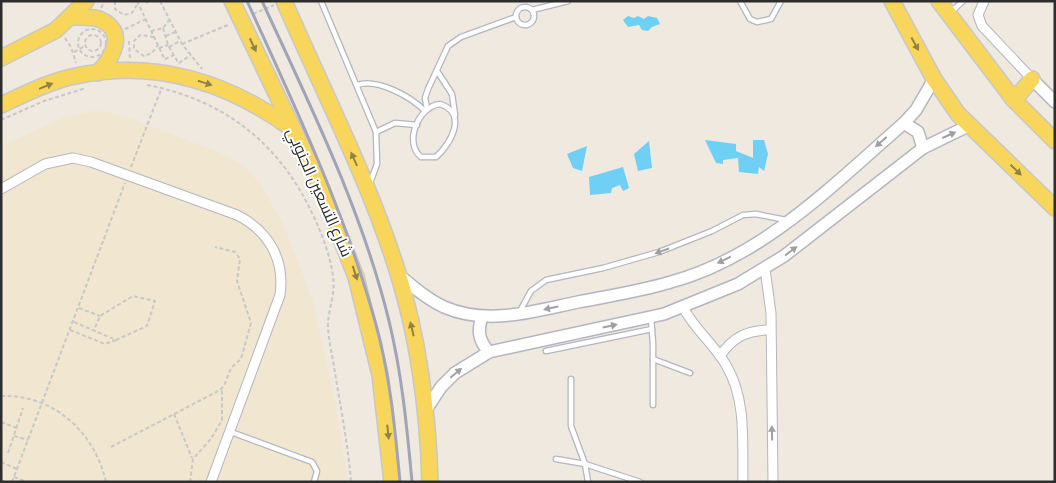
<svg xmlns="http://www.w3.org/2000/svg" width="1056" height="483" font-family="'Asap Condensed',Cairo,sans-serif">
	<style>
		.education { fill: #f1e6cf }
		.water { fill: #6fcff5 }
		.lines { fill: none; stroke-linecap: round; stroke-linejoin: round }
		.service-casing { stroke: #b3b6c1; stroke-width: 7 }
		.minor-casing { stroke: #b3b6c1; stroke-width: 11 }
		.tertiary-casing { stroke: #b3b6c1; stroke-width: 14 }
		.primary-casing { stroke: #c8c8c8; stroke-width: 18 }
		.path { stroke: #c8c8c8; stroke-width: 2; stroke-dasharray: 4 2.5; stroke-linecap: butt }
		.service { stroke: #fff; stroke-width: 4.5 }
		.minor { stroke: #fff; stroke-width: 9 }
		.tertiary { stroke: #fff; stroke-width: 11 }
		.primary { stroke: #f8d65c; stroke-width: 15 }
		.rail { stroke: #a1a4b8; stroke-width: 3 }
		.oneway { fill: #928244 }
		.oneway2 { fill: #a0a0a0 }
		.labels { text-anchor: middle; dominant-baseline: central; stroke-width: 4; stroke-linejoin: round; paint-order: stroke }
		.street-label { font-size: 16px; fill: #2d2d2d; stroke: #fff }
	</style>
	<rect width="100%" height="100%" fill="#efe9e0"/>
	<polygon class="education" points="94,111 107,112 135,120 220,153 244,166 261,185 283,224 312,298 335,401 348,482 1,482 1,146 66,117"/>
	<g class="water">
		<polygon points="628,16 634,18 638,16 644,19 648,16 657,18 660,24 652,27 648,31 642,30 639,25 628,27 623,20"/>
		<polygon points="705,140 736,144 736,151 753,158 753,140 764,140 768,154 764,171 759,167 758,174 739,172 738,158 723,160 723,164 716,163"/>
		<polygon points="649,141 652,168 638,171 634,154"/>
		<polygon points="587,146 582,171 573,168 567,154"/>
		<polygon points="623,167 629,188 623,191 620,185 612,188 611,193 590,195 589,177"/>
	</g>
	<g class="lines">
		<defs>
			<g id="service">
				<polyline points="321,1 376,132 377,164 370,183"/>
				<polyline points="740,1 750,19 757,22 771,19 781,1"/>
				<circle cx="525" cy="16" r="9"/>
				<polyline points="532,10 568,1"/>
				<polyline points="951,12 963,1"/>
				<polyline points="437,71 452,94 455,115"/>
				<path d="M 357,85 C 377,78 410,96 425,111"/>
				<path d="M 440,104 C 468,113 451,144 436,157 L 421,157 C 403,142 419,106 440,104 Z"/>
				<polyline points="427,109 425,98 428,89 448,46 461,37 516,17"/>
				<polyline points="376,132 395,123 417,125"/>
				<polyline points="520,311 531,291 546,280 603,268 659,252 712,231 743,215 756,214 786,220"/>
				<polyline points="651,318 653,343 653,405"/>
				<polyline points="546,351 652,329"/>
				<polyline points="653,359 690,373"/>
				<polyline points="571,379 571,426 585,464 588,482"/>
				<polyline points="231,432 312,462 317,471 314,482"/>
				<polyline points="556,459 585,464 640,482"/>
			</g>
			<g id="minor">
				<polyline points="984,1 978,15 982,26 1032,79"/>
				<path d="M 1,189 L 45,164 L 73,158 L 91,162 L 237,215 C 269,231 285,260 280,295 L 211,482"/>
				<polyline points="765,269 771,313 773,482"/>
				<path d="M 683,307 C 694,329 714,344 726,365 C 747,400 742,443 743,482"/>
				<path d="M 720,356 C 733,337 747,330 770,330"/>
			</g>
			<g id="tertiary">
				<polyline points="1032,79 1055,102"/>
				<polyline points="904,123 918,132 923,148"/>
				<path d="M 398,274 C 412,286 427,299 444,307 C 488,326 534,311 578,302 C 609,296 641,291 671,282 C 763,257 834,184 904,123 L 916,110 L 934,79"/>
				<path d="M 482,317 C 477,331 479,341 489,352"/>
				<polyline points="426,410 441,387 455,373 489,352 664,314 738,284 784,256 923,148 970,125"/>
			</g>
			<g id="primary">
				<polyline points="232,1 319,183 356,277 380,375 392,482"/>
				<path d="M 284,1 C 323,91 369,180 398,273 C 419,341 428,411 430,482"/>
				<polyline points="892,1 934,79 958,114 1055,208"/>
				<polyline points="939,1 1014,100 1055,141"/>
				<path d="M 71,17 C 80,17 91,16 99,19 C 128,31 113,57 98,73"/>
				<polyline points="1,58 56,30 86,1"/>
				<polyline points="1014,100 1032,79"/>
				<path d="M 1,105 C 25,94 50,81 76,76 C 154,59 227,82 291,128"/>
			</g>
		</defs>
		<use href="#service" class="service-casing"/>
		<use href="#minor" class="minor-casing"/>
		<use href="#tertiary" class="tertiary-casing"/>
		<use href="#primary" class="primary-casing"/>
		<g class="path">
			<polyline points="115,1 115,9 124,15 132,13 138,3"/>
			<polyline points="137,1 165,60"/>
			<polyline points="160,1 182,44 202,69"/>
			<polyline points="146,3 149,1"/>
			<polyline points="101,8 105,1"/>
			<polyline points="253,14 274,5"/>
			<polyline points="163,28 168,45 179,64"/>
			<circle cx="92" cy="43" r="14"/>
			<polyline points="125,29 146,19"/>
			<polyline points="151,31 163,28 169,20"/>
			<circle cx="93" cy="43" r="8"/>
			<polyline points="166,36 175,32"/>
			<polyline points="154,37 140,35 134,41 134,49 144,56 152,53 158,45"/>
			<polyline points="65,38 71,47 76,63"/>
			<polyline points="129,41 130,59"/>
			<polyline points="182,44 230,24"/>
			<polyline points="169,47 180,41"/>
			<polyline points="159,48 168,45"/>
			<polyline points="74,52 85,46"/>
			<polyline points="165,59 174,55"/>
			<polyline points="179,63 191,55"/>
			<path d="M 147,85 C 225,100 280,144 313,215 C 322,234 330,255 333,276 C 336,296 327,311 328,328 C 329,343 333,358 335,373 C 341,409 348,445 351,482"/>
			<polyline points="1,120 44,101 86,88"/>
			<polyline points="131,167 162,87"/>
			<polyline points="79,308 100,316"/>
			<path d="M 74,322 C 88,328 102,334 116,340 L 147,326 L 155,301 L 133,296 L 100,316 L 94,330"/>
			<polyline points="70,330 105,344 116,340"/>
			<path d="M 1,396 C 54,394 95,433 106,482"/>
			<polyline points="174,414 192,458"/>
			<polyline points="1,422 17,428"/>
			<polyline points="14,436 28,440"/>
			<polyline points="111,447 220,390 224,386 231,368 241,359 251,323 237,281 240,259 235,252 215,247"/>
			<polyline points="8,453 23,408"/>
			<polyline points="1,462 17,469"/>
			<polyline points="14,477 27,482"/>
			<polyline points="1,480 6,482"/>
			<polyline points="12,482 125,183"/>
			<polyline points="190,482 193,459 211,439 222,420 222,388"/>
		</g>
		<use href="#service" class="service"/>
		<use href="#minor" class="minor"/>
		<use href="#tertiary" class="tertiary"/>
		<use href="#primary" class="primary"/>
		<g class="rail">
			<path d="M 247,1 C 295,106 344,210 375,321 C 390,374 395,428 400,482"/>
			<path d="M 262,1 C 310,105 362,210 389,321 C 402,374 407,428 412,482"/>
		</g>
	</g>
	<defs><path id="oneway-solid" d="M-6-.8H1V-3.2L6.5 0L1 3.2V.8H-6Z" transform="scale(1.25)"/></defs>
	<g class="oneway">
		<use href="#oneway-solid" transform="translate(915 44) rotate(61)"/>
		<use href="#oneway-solid" transform="translate(253 45) rotate(65)"/>
		<use href="#oneway-solid" transform="translate(205 83) rotate(18)"/>
		<use href="#oneway-solid" transform="translate(46 86) rotate(-22)"/>
		<use href="#oneway-solid" transform="translate(354 159) rotate(-114)"/>
		<use href="#oneway-solid" transform="translate(1016 170) rotate(44)"/>
		<use href="#oneway-solid" transform="translate(355 273) rotate(72)"/>
		<use href="#oneway-solid" transform="translate(412 329) rotate(-103)"/>
		<use href="#oneway-solid" transform="translate(388 432) rotate(84)"/>
	</g>
	<g class="oneway2">
		<use href="#oneway-solid" transform="translate(949 135) rotate(-24)"/>
		<use href="#oneway-solid" transform="translate(881 142) rotate(139)"/>
		<use href="#oneway-solid" transform="translate(662 251) rotate(161)"/>
		<use href="#oneway-solid" transform="translate(791 251) rotate(-37)"/>
		<use href="#oneway-solid" transform="translate(724 260) rotate(154)"/>
		<use href="#oneway-solid" transform="translate(551 308) rotate(168)"/>
		<use href="#oneway-solid" transform="translate(610 326) rotate(-12)"/>
		<use href="#oneway-solid" transform="translate(456 373) rotate(-40)"/>
		<use href="#oneway-solid" transform="translate(772 433) rotate(-91)"/>
	</g>
	<g class="labels">
		<g class="street-label">
			<text transform="translate(320 192) rotate(66)">شارع التسعين الجنوبي</text>
		</g>
	</g>
	<rect width="1056" height="483" fill="none" stroke="#2d2d2d" stroke-width="5"/>
</svg>
